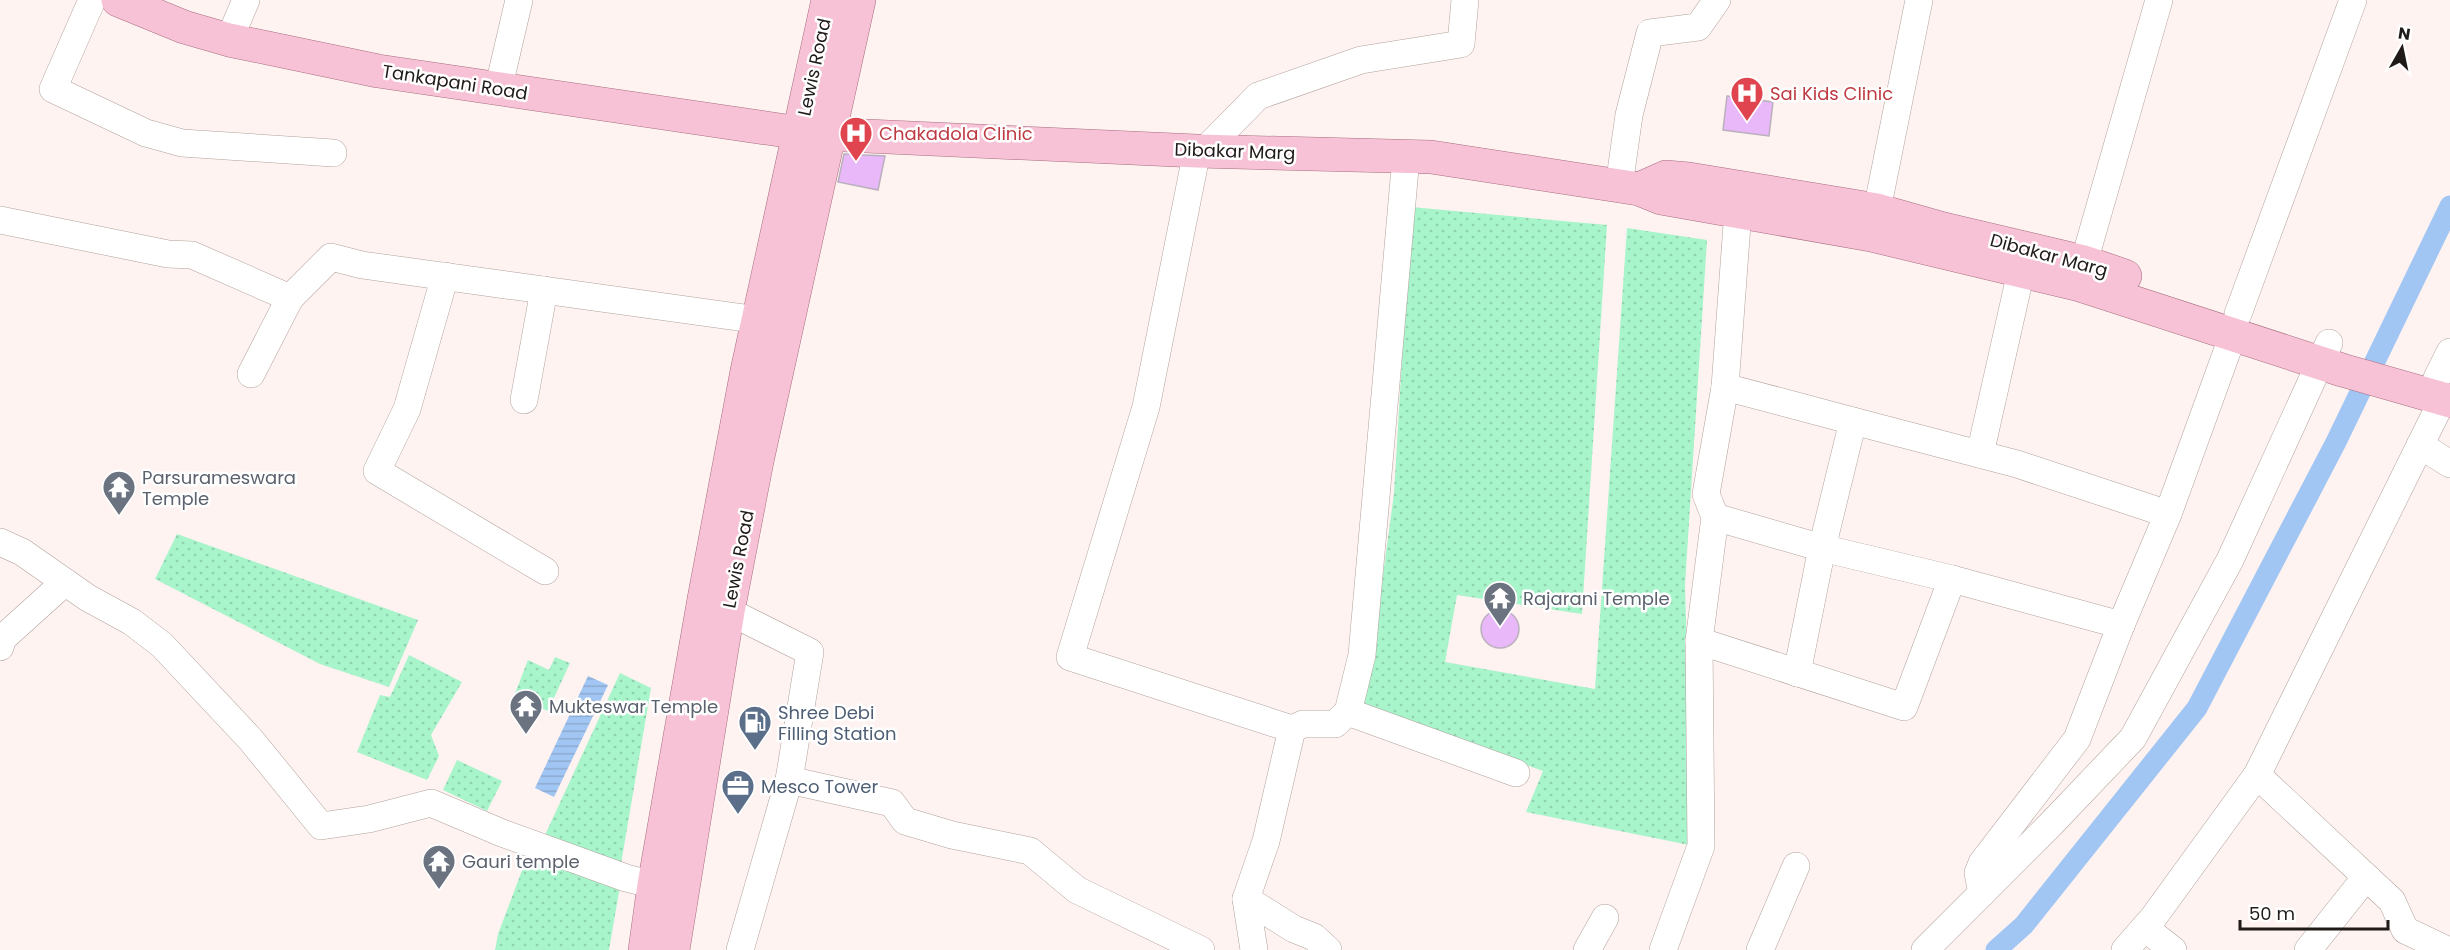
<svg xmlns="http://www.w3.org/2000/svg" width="2450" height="950" font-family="Poppins,sans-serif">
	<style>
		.green { fill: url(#green-dots) }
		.water { fill: url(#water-rules) }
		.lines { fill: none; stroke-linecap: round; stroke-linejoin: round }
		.canal { stroke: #a2c6f3; stroke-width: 21 }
		.building { fill: #e8b8f8; stroke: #bab0bd; stroke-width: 1.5 }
		.minor-casing { stroke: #b2a29c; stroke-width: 28 }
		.major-casing { stroke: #a86d81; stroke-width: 34 }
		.minor { stroke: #fff; stroke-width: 27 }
		.major { stroke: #f7c2d5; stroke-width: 33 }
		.labels { text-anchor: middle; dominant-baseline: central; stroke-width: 5; stroke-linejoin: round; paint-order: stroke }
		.street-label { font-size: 18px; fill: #201a18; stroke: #fff }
		.health-label { font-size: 18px; fill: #be3a42; stroke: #fff; text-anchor: start }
		.worship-label { font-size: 18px; fill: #5b616d; stroke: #fff; text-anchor: start }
		.service-label { font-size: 18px; fill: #4e5e75; stroke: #fff; text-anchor: start }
	</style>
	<defs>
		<pattern id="green-dots" width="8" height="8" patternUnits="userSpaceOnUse" patternTransform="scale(1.5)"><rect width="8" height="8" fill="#a8f4cb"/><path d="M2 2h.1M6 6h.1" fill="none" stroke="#90d1ae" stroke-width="1.8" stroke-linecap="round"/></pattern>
		<pattern id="water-rules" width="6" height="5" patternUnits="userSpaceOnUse" patternTransform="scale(1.5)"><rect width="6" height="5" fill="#a2c6f3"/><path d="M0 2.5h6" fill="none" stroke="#8baad0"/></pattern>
	</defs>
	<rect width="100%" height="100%" fill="#fef3f0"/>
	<g class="green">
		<polygon points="1411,207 1607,225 1582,614 1457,595 1445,662 1595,689 1627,228 1707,240 1685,585 1691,793 1689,845 1526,812 1543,771 1360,706 1370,672 1394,493"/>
		<polygon points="177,534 418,620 389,687 320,664 155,579"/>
		<polygon points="409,655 462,682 431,735 439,756 427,780 357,752 380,695 390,697"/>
		<polygon points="555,657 570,663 548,711 514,696 528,660 549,670"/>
		<polygon points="620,673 651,688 621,864 545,835"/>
		<polygon points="457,760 502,781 487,811 443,790"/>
		<polygon points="526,860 620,886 609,950 495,950 498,934"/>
	</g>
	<polygon class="water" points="588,676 608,685 554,797 535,788"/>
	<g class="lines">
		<polyline class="canal" points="1996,950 2024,925 2197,708 2336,442 2450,206"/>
	</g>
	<g class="building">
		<polygon points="1727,96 1773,102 1769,136 1723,130"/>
		<polygon points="844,154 885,156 878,190 838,182"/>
		<circle cx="1500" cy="629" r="19"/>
	</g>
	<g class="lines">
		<defs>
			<g id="minor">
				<polyline points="92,0 53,89 146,133 182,143 333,153"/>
				<polyline points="229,40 246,0"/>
				<polyline points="498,90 519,0"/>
				<polyline points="1197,151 1146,407 1070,657 1292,729 1303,724 1335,724 1348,712 1516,773"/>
				<polyline points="1204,151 1258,96 1361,60 1461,44 1465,0"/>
				<polyline points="1619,186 1629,115 1650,33 1698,27 1717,0"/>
				<polyline points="1877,210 1919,0"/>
				<polyline points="0,220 168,254 192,255 290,298 331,257 362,265 759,320"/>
				<polyline points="2084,262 2159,0"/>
				<polyline points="445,276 407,409 377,471 545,571"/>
				<polyline points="2238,314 2353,0"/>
				<polyline points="251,374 290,298"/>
				<polyline points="2437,378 2450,352"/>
				<polyline points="1725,387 1853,421"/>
				<polyline points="524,400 544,290"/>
				<polyline points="2420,445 2450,464"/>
				<polyline points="1980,454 2021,272"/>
				<polyline points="1715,517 1822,548 1797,673"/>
				<polyline points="0,542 22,552 88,598 132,622 162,645 251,740 321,826 369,819 431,803 502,833 626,878 654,885"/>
				<polyline points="728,611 810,652 789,780 740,950"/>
				<polyline points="2121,625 1952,579 1822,548 1853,421 2017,464 2168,514"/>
				<polyline points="1699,641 1904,707 1952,579"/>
				<polyline points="0,647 3,638 65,582"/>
				<polyline points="1348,712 1362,655 1406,157"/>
				<polyline points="2257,775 2392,901 2405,930 2447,950"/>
				<polyline points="789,780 892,803 905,821 952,835 1030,851 1077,890 1201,950"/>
				<polyline points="1982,893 1978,873 1982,863 2077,739 2121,625 2168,514 2233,335"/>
				<polyline points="1246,899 1294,929 1314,937 1328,950"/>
				<polyline points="2145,928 2173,950"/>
				<polyline points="1254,950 1246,899 1266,841 1292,729"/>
				<polyline points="1587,950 1605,918"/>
				<polyline points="1663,950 1701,846 1699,641 1715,517 1706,494 1725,387 1738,211"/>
				<polyline points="1760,950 1796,866"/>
				<polyline points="1925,950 2051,824 2133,738 2230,560 2329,343"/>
				<polyline points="2125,950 2153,918 2257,775 2443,399"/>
				<polyline points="2308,950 2366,877"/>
			</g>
			<g id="major">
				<polyline points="118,0 184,27 229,40 378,71 800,133 1197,151 1431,157 1639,189 1661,198 1871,235 2080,285 2342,370 2450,401"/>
				<polyline points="1639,189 1666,177 1689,179 1877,210 1944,229 2084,262 2125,276"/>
				<polyline points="645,950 654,885 704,599 747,371 828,0"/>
				<polyline points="673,950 728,611 757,461 859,0"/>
			</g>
		</defs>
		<use href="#minor" class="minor-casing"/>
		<use href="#major" class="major-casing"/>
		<use href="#minor" class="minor"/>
		<use href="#major" class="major"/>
	</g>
	<defs>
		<symbol id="hospital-pin" viewBox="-11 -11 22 30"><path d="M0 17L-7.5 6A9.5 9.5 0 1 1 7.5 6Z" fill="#e0444e" stroke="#fff"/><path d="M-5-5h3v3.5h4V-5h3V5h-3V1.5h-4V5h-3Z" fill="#fff"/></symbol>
		<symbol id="temple-pin" viewBox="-11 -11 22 30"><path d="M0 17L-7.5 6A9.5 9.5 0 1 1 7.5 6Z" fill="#6b7280" stroke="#fff"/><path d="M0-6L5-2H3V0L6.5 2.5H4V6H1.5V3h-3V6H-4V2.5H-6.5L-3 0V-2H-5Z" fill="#fff"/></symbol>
		<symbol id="fuel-pin" viewBox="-11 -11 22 30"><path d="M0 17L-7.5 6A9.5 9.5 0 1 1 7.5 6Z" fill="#5c6f8a" stroke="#fff"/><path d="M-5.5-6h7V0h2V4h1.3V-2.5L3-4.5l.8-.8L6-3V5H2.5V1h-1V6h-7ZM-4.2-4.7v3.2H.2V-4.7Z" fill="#fff"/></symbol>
		<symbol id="office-pin" viewBox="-11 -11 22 30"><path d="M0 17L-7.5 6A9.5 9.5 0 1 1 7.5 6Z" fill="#5c6f8a" stroke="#fff"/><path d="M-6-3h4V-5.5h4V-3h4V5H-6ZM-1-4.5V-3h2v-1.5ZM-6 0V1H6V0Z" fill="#fff"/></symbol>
	</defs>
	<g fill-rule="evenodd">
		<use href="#hospital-pin" x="1728" y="74" width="38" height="52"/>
		<use href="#hospital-pin" x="837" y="114" width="38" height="52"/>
		<use href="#temple-pin" x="100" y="468" width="38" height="52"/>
		<use href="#temple-pin" x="1481" y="579" width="38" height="52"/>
		<use href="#temple-pin" x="507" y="687" width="38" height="52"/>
		<use href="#fuel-pin" x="736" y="703" width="38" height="52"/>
		<use href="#office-pin" x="719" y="767" width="38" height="52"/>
		<use href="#temple-pin" x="420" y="842" width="38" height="52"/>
	</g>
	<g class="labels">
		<g class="street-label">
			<text transform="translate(814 67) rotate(-78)">Lewis Road</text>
			<text transform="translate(455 82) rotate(9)">Tankapani Road</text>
			<text transform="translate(1235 151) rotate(2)">Dibakar Marg</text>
			<text transform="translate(2049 255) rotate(15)">Dibakar Marg</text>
			<text transform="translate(738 559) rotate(-79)">Lewis Road</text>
		</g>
		<g class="health-label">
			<text x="1770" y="93">Sai Kids Clinic</text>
			<text x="879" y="133">Chakadola Clinic</text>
		</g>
		<g class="worship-label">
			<text x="142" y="477">Parsurameswara<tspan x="142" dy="21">Temple</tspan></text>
			<text x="1523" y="598">Rajarani Temple</text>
			<text x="549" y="706">Mukteswar Temple</text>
			<text x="462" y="861">Gauri temple</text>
		</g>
		<g class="service-label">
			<text x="778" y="712">Shree Debi<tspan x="778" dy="21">Filling Station</tspan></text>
			<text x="761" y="786">Mesco Tower</text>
		</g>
	</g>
	<g transform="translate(2402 48) rotate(9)" stroke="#ffffff" stroke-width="4.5" paint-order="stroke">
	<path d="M0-4.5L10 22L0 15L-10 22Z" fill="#201a18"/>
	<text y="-9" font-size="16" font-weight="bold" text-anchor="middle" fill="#201a18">N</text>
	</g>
	<path d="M2240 920v9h148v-9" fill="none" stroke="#201a18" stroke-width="3"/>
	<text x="2249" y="920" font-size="18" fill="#201a18" stroke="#ffffff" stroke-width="4.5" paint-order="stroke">50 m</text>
</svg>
